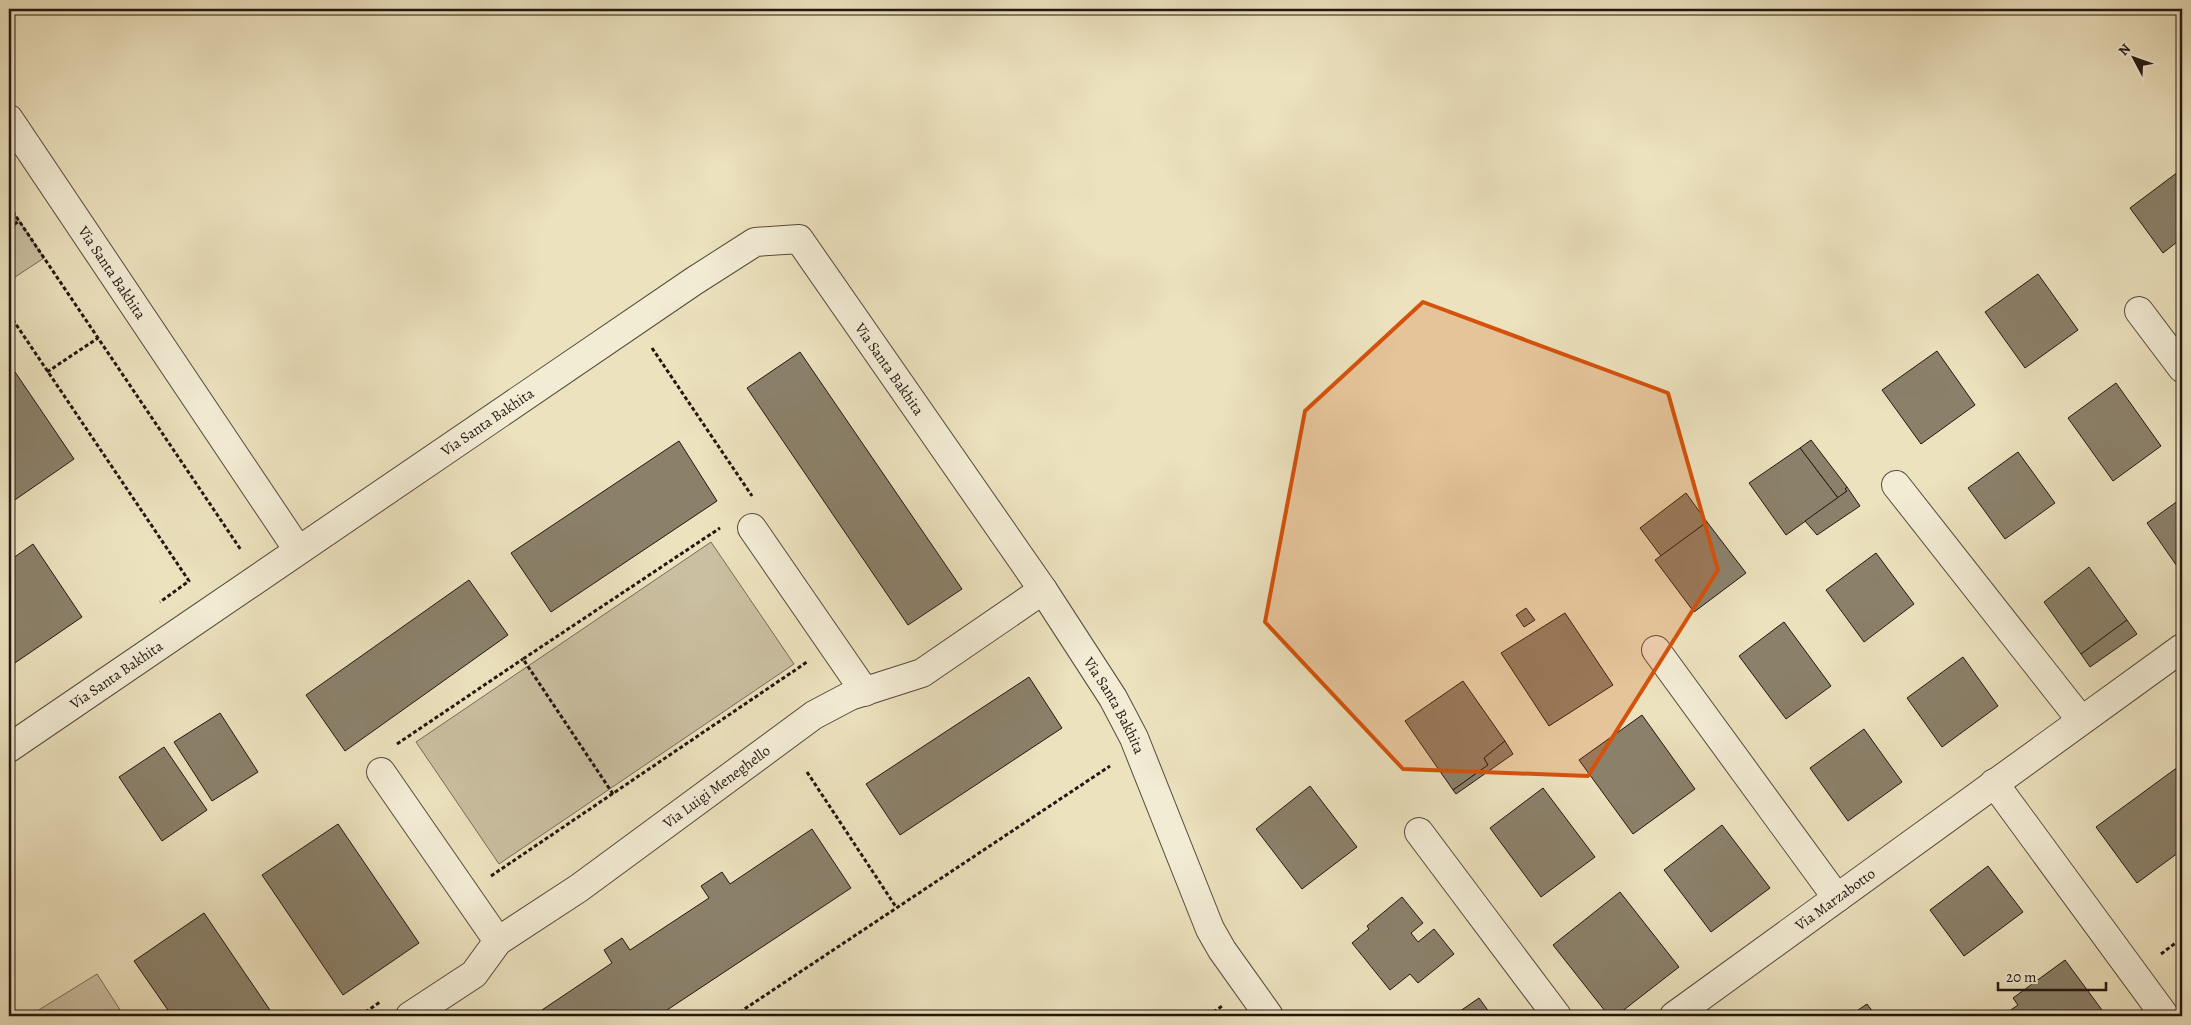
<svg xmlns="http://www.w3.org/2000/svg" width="2191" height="1025" font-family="Alegreya,serif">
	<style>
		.green { fill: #cabfa1; stroke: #766b59 }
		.building { fill: #8b816b; stroke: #221711 }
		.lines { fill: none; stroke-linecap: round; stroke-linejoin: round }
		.minor-casing { stroke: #544a3c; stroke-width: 30 }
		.path { stroke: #221711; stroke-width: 3; stroke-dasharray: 4 2.5; stroke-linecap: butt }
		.minor { stroke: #f3ecd5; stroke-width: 28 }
		.marked { fill: #d4520c; fill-opacity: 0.2; stroke: #d4520c; stroke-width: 4; stroke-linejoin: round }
		.labels { text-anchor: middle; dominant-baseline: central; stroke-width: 4; stroke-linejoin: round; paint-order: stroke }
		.street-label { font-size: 15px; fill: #221711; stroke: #f3ecd5 }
	</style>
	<rect width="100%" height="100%" fill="#ece2be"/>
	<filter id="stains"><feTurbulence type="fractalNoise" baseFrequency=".004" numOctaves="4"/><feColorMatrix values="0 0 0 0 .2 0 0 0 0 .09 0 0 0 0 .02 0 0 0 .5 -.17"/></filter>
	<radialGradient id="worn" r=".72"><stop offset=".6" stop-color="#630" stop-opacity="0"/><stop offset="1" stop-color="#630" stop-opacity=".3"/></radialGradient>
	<g class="green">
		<polygon points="9,206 44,258 9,281"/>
		<polygon points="711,542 794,664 499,864 416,742"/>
		<polygon points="97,974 124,1016 29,1016"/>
	</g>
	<g class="building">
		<polygon points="2178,172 2182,178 2182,238 2163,253 2130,208"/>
		<polygon points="2038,274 2078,330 2025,368 1985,312"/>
		<polygon points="1937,351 1975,405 1921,444 1882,390"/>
		<polygon points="800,352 962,589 908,625 747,388"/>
		<polygon points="9,363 74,459 9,504"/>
		<polygon points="2116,383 2161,446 2113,481 2068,418"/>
		<polygon points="1811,440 1847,487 1845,489 1847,491 1838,498 1800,448"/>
		<polygon points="679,441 717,501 551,612 511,553"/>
		<polygon points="1800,448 1838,498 1786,535 1749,483"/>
		<polygon points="2018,452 2055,503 2005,539 1968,488"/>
		<polygon points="1847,487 1860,506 1817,535 1805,521 1847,491 1845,489"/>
		<polygon points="1686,493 1707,522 1661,556 1640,528"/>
		<polygon points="2182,498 2182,571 2181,572 2147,523"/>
		<polygon points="1707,522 1746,573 1694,612 1655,560"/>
		<polygon points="33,544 82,617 9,667 9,561"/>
		<polygon points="1876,553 1914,604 1864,642 1826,590"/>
		<polygon points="2089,567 2127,620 2081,654 2044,602"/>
		<polygon points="469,580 508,635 345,751 306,695"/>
		<polygon points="1526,608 1535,620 1524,627 1516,615"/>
		<polygon points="1565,613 1613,685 1549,726 1501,653"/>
		<polygon points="2127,620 2137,634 2090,667 2081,654"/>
		<polygon points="1784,622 1831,686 1786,719 1739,656"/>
		<polygon points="1963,657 1998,706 1942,747 1907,698"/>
		<polygon points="1029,677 1062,728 900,835 866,784"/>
		<polygon points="1463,681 1505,741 1484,758 1488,765 1453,790 1405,721"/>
		<polygon points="220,713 258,772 212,801 174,742"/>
		<polygon points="1642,715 1695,789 1633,834 1579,760"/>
		<polygon points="1864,729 1902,782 1848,821 1810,768"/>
		<polygon points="1505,741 1513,754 1456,794 1453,790 1488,765 1484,758"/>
		<polygon points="164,747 207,810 162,841 119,777"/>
		<polygon points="2182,764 2182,850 2137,883 2096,827"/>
		<polygon points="1310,786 1357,847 1302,889 1256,829"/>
		<polygon points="1543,788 1595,857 1541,897 1490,828"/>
		<polygon points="338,824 419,943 343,995 262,875"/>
		<polygon points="1722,825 1770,888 1711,932 1664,870"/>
		<polygon points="812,829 851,888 658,1016 537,1016 536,1014 612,963 604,950 622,938 630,950 709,898 701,886 722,872 730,884"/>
		<polygon points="1988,866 2023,912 1964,956 1930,910"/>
		<polygon points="1620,892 1679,967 1616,1016 1609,1016 1553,945"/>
		<polygon points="1402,897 1423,923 1411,933 1418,942 1434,929 1454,954 1418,983 1410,974 1390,990 1352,943 1369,929 1367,926"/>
		<polygon points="204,913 274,1016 172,1016 134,961"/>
		<polygon points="2065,960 2102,1010 2094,1016 2002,1016 2018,1005 2013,998"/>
		<polygon points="1479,998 1492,1016 1453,1016"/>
		<polygon points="1867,1004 1876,1016 1849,1016"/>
	</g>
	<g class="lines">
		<defs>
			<g id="minor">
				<path id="s1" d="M 9,119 L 298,550"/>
				<polyline points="2139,311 2182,368"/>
				<polyline points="1896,485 2081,720"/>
				<polyline points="752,528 865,692"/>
				<polyline points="1656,650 1837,898"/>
				<path id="s2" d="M 9,748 L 694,281 L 755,242 L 799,239 L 1043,590 L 1113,698 L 1134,738 L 1210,929 L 1222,950 L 1269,1016"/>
				<polyline points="381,772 498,941"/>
				<polyline points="1994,783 2165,1016"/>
				<polyline points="1419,832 1557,1016"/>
				<path id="s3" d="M 410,1016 L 474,974 L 498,941 L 579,888 L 814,715 L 850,696 L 922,673 L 1043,590"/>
				<path id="s4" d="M 1674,1016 L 2182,648"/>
			</g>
		</defs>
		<use href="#minor" class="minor-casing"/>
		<g class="path">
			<polyline points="9,206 241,550"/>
			<polyline points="9,228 19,221"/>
			<polyline points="9,314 189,581 160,602"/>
			<polyline points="652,348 752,496"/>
			<polyline points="47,372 98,338"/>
			<polyline points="397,744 523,659"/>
			<polyline points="807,772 896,907"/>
			<polyline points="613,794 523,659 720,528"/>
			<polyline points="491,876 807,662"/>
			<polyline points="2161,954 2182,938"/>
			<polyline points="360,1016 380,1002"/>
			<polyline points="734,1016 1110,766"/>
			<polyline points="1208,1016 1222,1006"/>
		</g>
		<use href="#minor" class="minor"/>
	</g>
	<path class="marked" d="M 1423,302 L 1668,393 L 1718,570 L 1588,776 L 1403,769 L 1265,622 L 1305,411 Z"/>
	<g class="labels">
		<g class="street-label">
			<text stroke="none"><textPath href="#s1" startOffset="185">Via Santa Bakhita</textPath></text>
			<text stroke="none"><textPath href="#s2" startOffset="1104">Via Santa Bakhita</textPath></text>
			<text stroke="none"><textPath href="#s2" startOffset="579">Via Santa Bakhita</textPath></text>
			<text stroke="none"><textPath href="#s2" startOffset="130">Via Santa Bakhita</textPath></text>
			<text stroke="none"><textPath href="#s2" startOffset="1509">Via Santa Bakhita</textPath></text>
			<text stroke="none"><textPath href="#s3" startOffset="385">Via Luigi Meneghello</textPath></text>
			<text stroke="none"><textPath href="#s4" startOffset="199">Via Marzabotto</textPath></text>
		</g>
	</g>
	<rect width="2191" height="1025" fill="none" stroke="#ece2be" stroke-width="30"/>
	<rect x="10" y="10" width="2171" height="1005" fill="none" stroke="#221711" stroke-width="2.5"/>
	<rect x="15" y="15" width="2161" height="995" fill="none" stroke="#221711"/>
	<g transform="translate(2134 58) rotate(311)" stroke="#f3ecd5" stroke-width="4" paint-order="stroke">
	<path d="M0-4L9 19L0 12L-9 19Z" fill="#221711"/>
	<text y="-8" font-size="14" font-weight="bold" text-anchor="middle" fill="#221711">N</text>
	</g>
	<path d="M1998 982v8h108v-8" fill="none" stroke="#221711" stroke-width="2.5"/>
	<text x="2006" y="982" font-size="15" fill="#221711" stroke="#f3ecd5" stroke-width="4" paint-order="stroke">20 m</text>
	<rect width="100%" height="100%" filter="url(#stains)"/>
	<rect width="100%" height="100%" fill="url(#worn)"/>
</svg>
